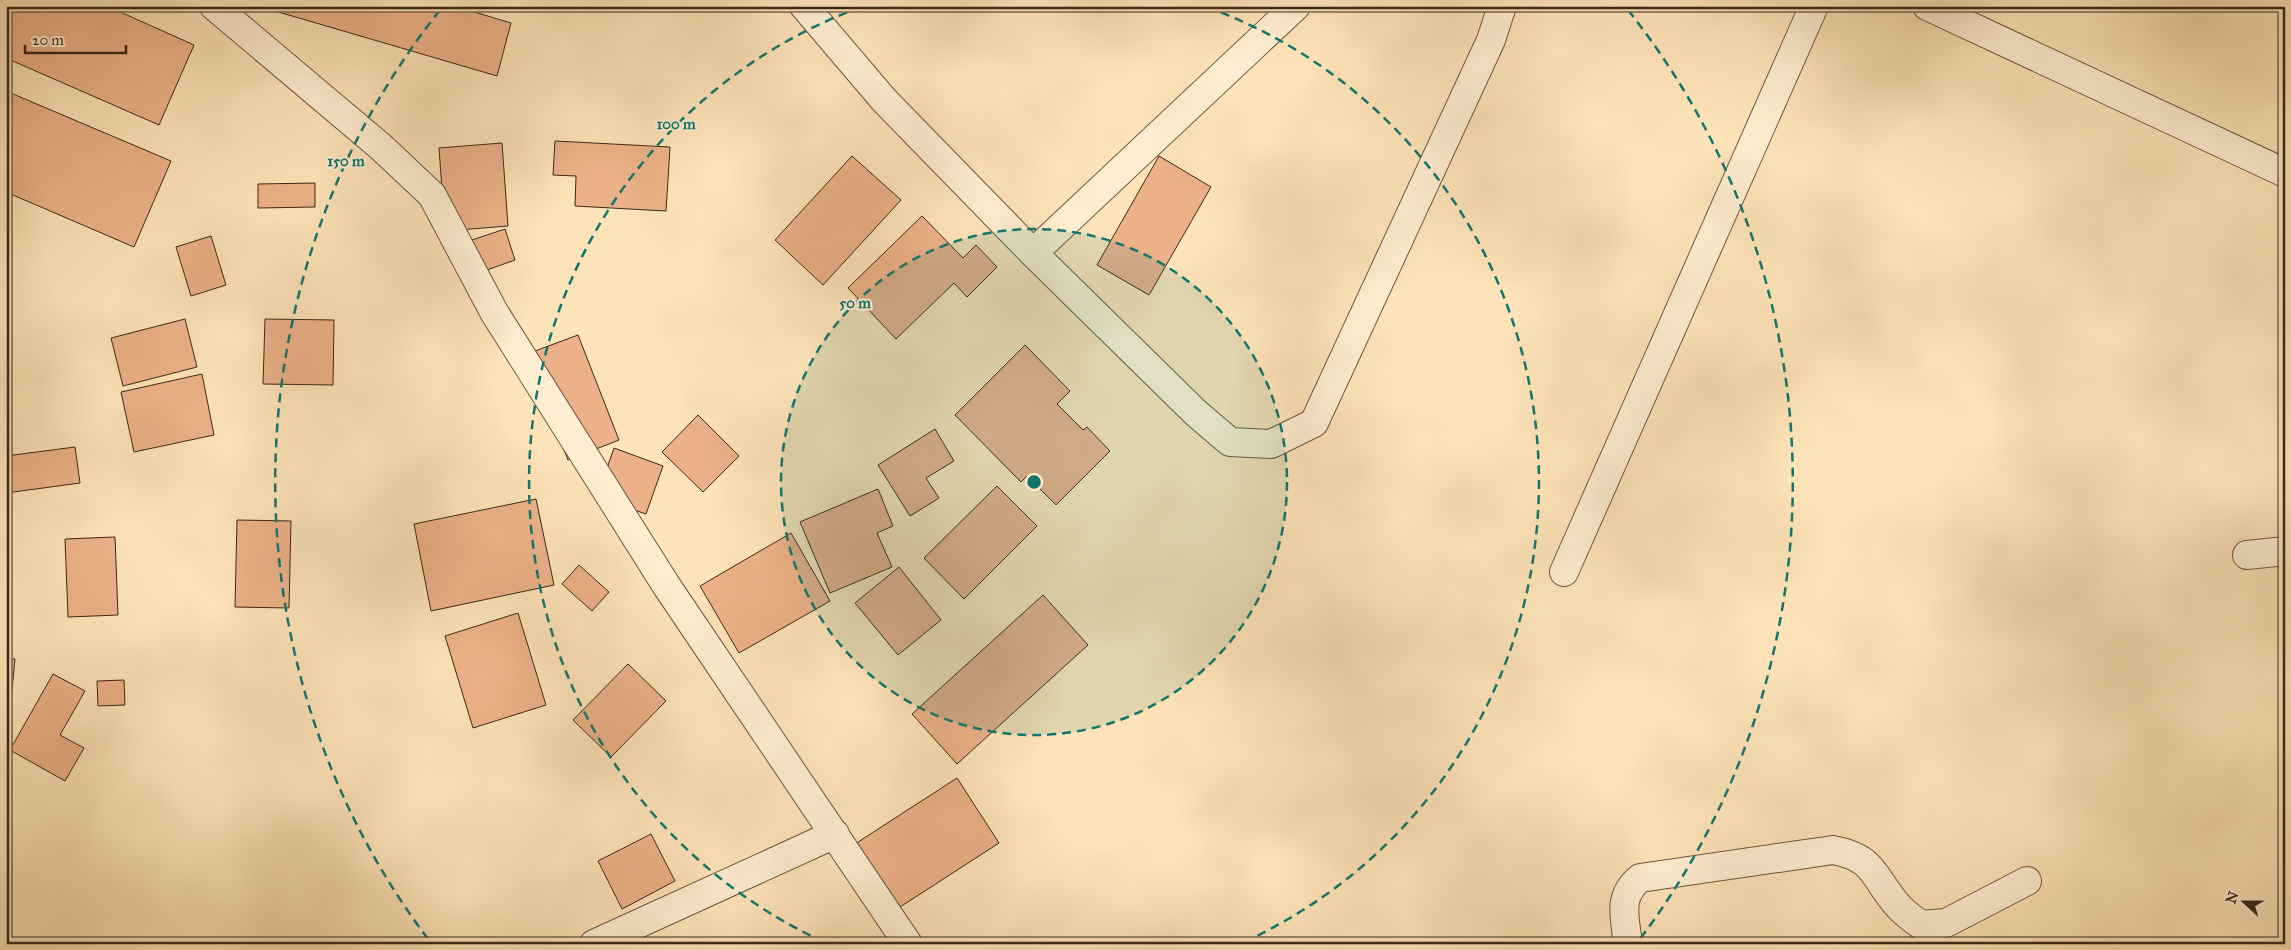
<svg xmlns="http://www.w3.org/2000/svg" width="2291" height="950" font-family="'IM FELL Great Primer',serif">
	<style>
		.building { fill: #ecb188; stroke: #392819 }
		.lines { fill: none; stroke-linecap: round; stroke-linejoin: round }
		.minor-casing { stroke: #6a5740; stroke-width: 30 }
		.minor { stroke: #feedd0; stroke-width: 28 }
		.ring { fill: none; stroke: #0f766e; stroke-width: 2.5; stroke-dasharray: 9 6 }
		.centre { fill: #0f766e; stroke: #feedd0; stroke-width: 2.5 }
		.ring-label { font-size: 15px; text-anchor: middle; font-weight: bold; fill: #0f766e; stroke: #feedd0; stroke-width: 4.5; stroke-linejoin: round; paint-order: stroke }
	</style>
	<rect width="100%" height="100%" fill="#fde3b7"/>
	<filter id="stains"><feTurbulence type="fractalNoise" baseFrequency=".004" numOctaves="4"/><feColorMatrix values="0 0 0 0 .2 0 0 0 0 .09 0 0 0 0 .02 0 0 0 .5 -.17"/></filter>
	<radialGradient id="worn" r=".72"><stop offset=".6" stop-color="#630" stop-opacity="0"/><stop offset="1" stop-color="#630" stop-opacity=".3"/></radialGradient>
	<g class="building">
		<polygon points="9,6 107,6 194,45 159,125 6,58 6,12"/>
		<polygon points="258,6 454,6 511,23 497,76"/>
		<polygon points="6,91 171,161 134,247 6,192"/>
		<polygon points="555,141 670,147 666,211 575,206 576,176 553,175"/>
		<polygon points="502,143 508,226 445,231 439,148"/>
		<polygon points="852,156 901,200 823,285 775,240"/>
		<polygon points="1159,156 1211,187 1149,295 1097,265"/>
		<polygon points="315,183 315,207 258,208 258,184"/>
		<polygon points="922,216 963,258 976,245 997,267 967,297 954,283 896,339 848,288"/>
		<polygon points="505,229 515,260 470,276 460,244"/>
		<polygon points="211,236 226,285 191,296 176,247"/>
		<polygon points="185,319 197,367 123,386 111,338"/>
		<polygon points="265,319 334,320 333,385 263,384"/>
		<polygon points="578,335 619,440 568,460 527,354"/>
		<polygon points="1025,345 1070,391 1057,404 1083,430 1087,427 1110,451 1056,505 1027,476 1021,482 955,415"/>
		<polygon points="202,374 214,435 134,452 121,392"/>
		<polygon points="698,415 739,456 703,492 662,452"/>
		<polygon points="935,429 954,461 926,478 939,498 910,516 878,465"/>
		<polygon points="75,447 80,483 6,493 6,456"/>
		<polygon points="614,448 663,466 646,514 597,497"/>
		<polygon points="997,486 1037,526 964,599 924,558"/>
		<polygon points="878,489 893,526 877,533 892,567 830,593 800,522"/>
		<polygon points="536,499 554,585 431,611 414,524"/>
		<polygon points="237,520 291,521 289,608 235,607"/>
		<polygon points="791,533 830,601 739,653 700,586"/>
		<polygon points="115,537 118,615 68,617 65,539"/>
		<polygon points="579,565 609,592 592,611 562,584"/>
		<polygon points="899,567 941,620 898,655 855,603"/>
		<polygon points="1043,595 1088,645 957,764 912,714"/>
		<polygon points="518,613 546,705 473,728 445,636"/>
		<polygon points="6,658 15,659 8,731 6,731"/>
		<polygon points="628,664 666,701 611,757 573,720"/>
		<polygon points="53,674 85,691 60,735 84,748 65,781 10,750"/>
		<polygon points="124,680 125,705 98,706 97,681"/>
		<polygon points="957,778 999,843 880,920 838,855"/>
		<polygon points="651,834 675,881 622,909 598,861"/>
	</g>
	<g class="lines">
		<defs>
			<g id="minor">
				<polyline points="214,6 381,147 432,195 494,312 666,585 908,944"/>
				<polyline points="804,6 884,100 1033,253 1196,413 1230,442 1271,444 1314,423 1491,40 1502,6"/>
				<polyline points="1927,6 2285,173"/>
				<polyline points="1033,253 1296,6"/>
				<polyline points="2247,555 2285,551"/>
				<polyline points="1564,572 1814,6"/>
				<polyline points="594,944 835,834"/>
				<path d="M 1628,944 C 1625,917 1617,897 1640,878 L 1833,850 C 1877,858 1873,879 1900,908 C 1906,914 1914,920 1921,925 L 1946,923 L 2027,881"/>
			</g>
		</defs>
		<use href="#minor" class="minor-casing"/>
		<use href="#minor" class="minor"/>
	</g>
	<circle cx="1034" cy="482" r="253" fill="#0f766e" fill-opacity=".12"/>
	<g class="ring">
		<circle cx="1034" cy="482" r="253"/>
		<path d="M824 942A506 506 0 0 1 861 7M1207 7A506 506 0 0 1 1244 942"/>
		<path d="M428 939A759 759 0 0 1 440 10M1628 10A759 759 0 0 1 1640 939"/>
	</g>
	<circle cx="1034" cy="482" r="8" class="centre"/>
	<g class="ring-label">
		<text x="676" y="129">100 m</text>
		<text x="346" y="166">150 m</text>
		<text x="855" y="308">50 m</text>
	</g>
	<rect width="2291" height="950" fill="none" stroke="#fde3b7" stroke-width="25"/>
	<rect x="8" y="8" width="2276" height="935" fill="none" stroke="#392819" stroke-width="2.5"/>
	<rect x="12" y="12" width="2266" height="925" fill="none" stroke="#392819"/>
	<g transform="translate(2244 902) rotate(291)" stroke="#feedd0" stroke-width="4" paint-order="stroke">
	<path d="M0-4L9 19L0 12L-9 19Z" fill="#392819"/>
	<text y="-8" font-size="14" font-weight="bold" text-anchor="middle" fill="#392819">N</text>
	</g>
	<path d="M25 45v8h101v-8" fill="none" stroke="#392819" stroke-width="2.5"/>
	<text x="32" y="45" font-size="15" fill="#392819" stroke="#feedd0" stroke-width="4" paint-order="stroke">20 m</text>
	<rect width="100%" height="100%" filter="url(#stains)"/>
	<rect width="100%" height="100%" fill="url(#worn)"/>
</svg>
